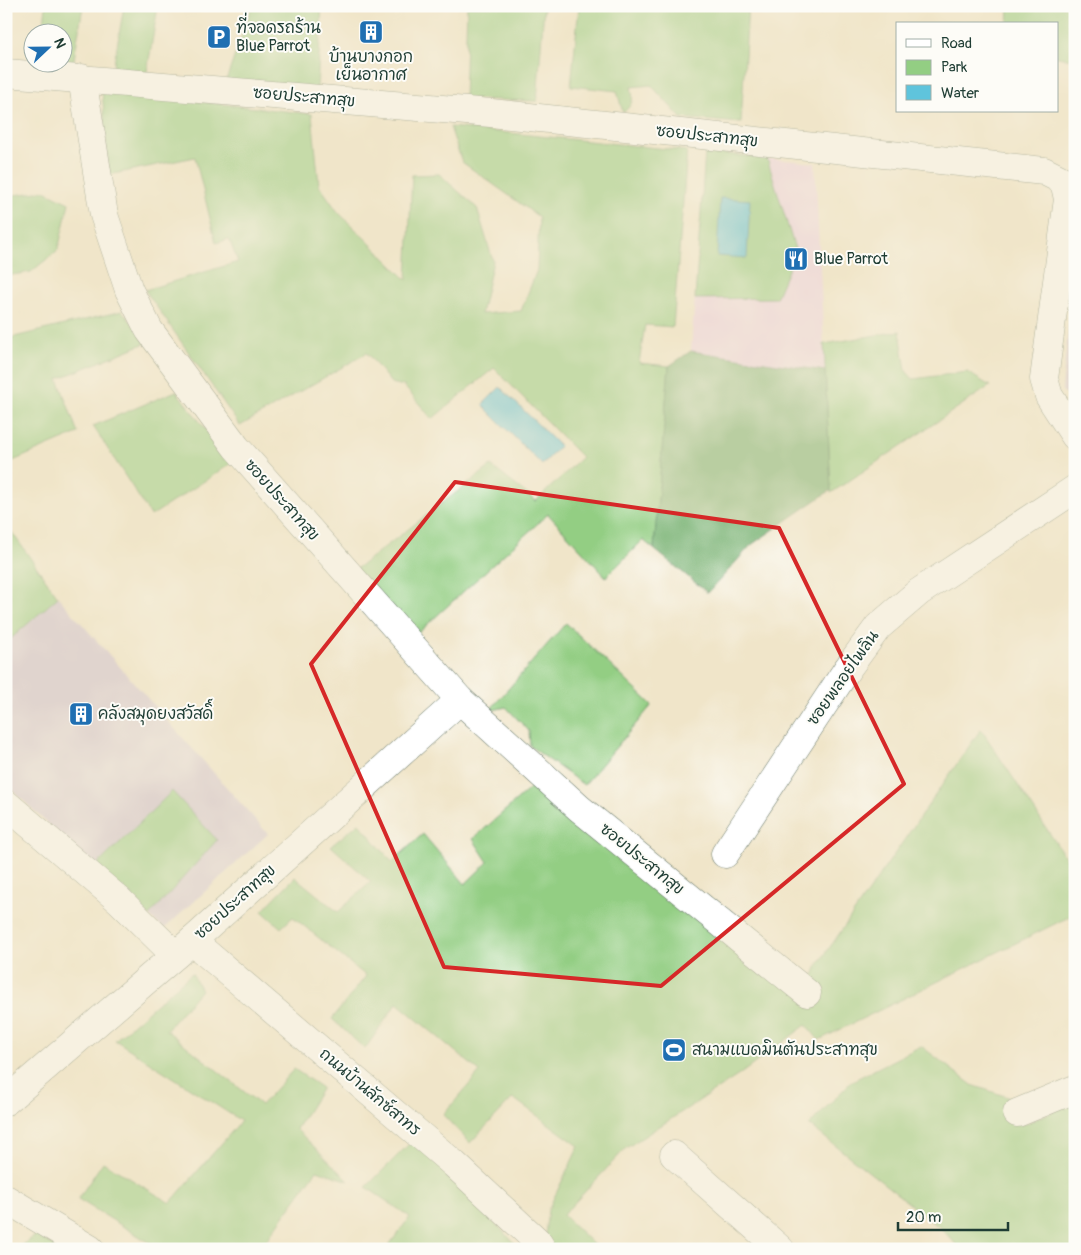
<svg xmlns="http://www.w3.org/2000/svg" width="1081" height="1255" font-family="Pangolin,'Playpen Sans Thai',sans-serif">
	<style>
		.built { fill: #eed0e8 }
		.industrial { fill: #ccbed4 }
		.green { fill: #93ce83; stroke: #59865c }
		.forest { fill: #76b171; stroke: #4a7752 }
		.water { fill: #5fc4dc; stroke: #3f8088 }
		.lines { fill: none; stroke-linecap: round; stroke-linejoin: round }
		.minor-casing { stroke: #687868; stroke-width: 29 }
		.minor { stroke: #fff; stroke-width: 28 }
		.marked { fill: none; stroke: #d62828; stroke-width: 4; stroke-linejoin: round }
		.labels { text-anchor: middle; dominant-baseline: central; stroke-width: 4; stroke-linejoin: round; paint-order: stroke }
		.poi-label { font-size: 16px; fill: #1f3d34; stroke: #fdfcf7; text-anchor: start }
		.street-label { font-size: 16px; fill: #1f3d34; stroke: #fdfcf7 }
	</style>
	<rect width="100%" height="100%" fill="#fdfcf7"/>
	<filter id="ink" filterUnits="userSpaceOnUse"><feTurbulence type="fractalNoise" baseFrequency=".02" numOctaves="2"/><feDisplacementMap in="SourceGraphic" scale="10" xChannelSelector="R" yChannelSelector="G"/><feConvolveMatrix kernelMatrix="1 2 1 2 8 2 1 2 1" color-interpolation-filters="sRGB"/></filter>
	<filter id="wash" filterUnits="userSpaceOnUse"><feTurbulence type="fractalNoise" baseFrequency=".0096" numOctaves="4" result="noise"/><feDisplacementMap in="SourceGraphic" scale="20" xChannelSelector="R" yChannelSelector="G"/><feGaussianBlur stdDeviation="1.12" result="paint"/><feColorMatrix in="noise" values="0 0 0 0 0 0 0 0 0 0 0 0 0 0 0 0 0 1.4 0 .05"/><feComposite in="paint" operator="in"/></filter>
	<g filter="url(#wash)">
		<rect width="100%" height="100%" fill="#f0e5c9"/>
		<polygon class="built" points="705,152 815,163 825,371 691,351"/>
		<g class="industrial">
			<polygon points="1075,264 1075,407 1062,390"/>
			<polygon points="58,597 268,834 164,929 94,868 6,784 6,643"/>
		</g>
		<g class="green">
			<polygon points="46,6 83,6 73,65 50,63 62,62 62,32 43,32"/>
			<polygon points="124,6 158,6 147,72 113,69"/>
			<polygon points="252,6 322,6 317,89 226,81"/>
			<polygon points="467,6 544,6 537,101 464,99"/>
			<path d="M 579,6 L 748,6 L 741,123 L 681,118 L 651,85 L 631,87 C 634,99 633,104 623,113 L 617,91 L 571,86 Z"/>
			<polygon points="1009,6 1075,6 1075,59 1057,57 1057,24 1008,24"/>
			<polygon points="102,91 312,114 319,185 338,212 407,280 412,175 439,174 477,208 493,261 481,314 521,311 537,270 539,217 462,162 450,127 687,151 673,327 645,325 639,363 669,366 654,549 643,540 606,577 548,514 417,634 356,569 491,466 536,501 582,457 494,368 432,419 404,386 391,383 367,353 240,426 145,290 238,262 229,239 216,243 195,157 109,175"/>
			<polygon points="705,152 767,158 796,252 776,298 695,299"/>
			<polygon points="45,191 69,203 58,250 31,272 6,276 6,196"/>
			<polygon points="122,311 148,342 58,379 78,433 6,464 6,339"/>
			<polygon points="900,331 906,371 913,379 967,372 990,386 831,493 824,344"/>
			<polygon points="176,391 232,463 151,516 93,426"/>
			<polygon points="6,524 58,597 6,643"/>
			<polygon points="566,623 652,705 584,785 530,746 529,731 506,707 489,711"/>
			<polygon points="981,729 1075,872 1075,914 819,1040 806,1025 739,1075 626,1148 563,1215 598,1249 554,1249 545,1235 548,1210 579,1146 513,1098 470,1143 443,1115 480,1072 397,1003 365,1049 332,1019 366,976 293,917 281,928 262,911 295,877 338,912 371,882 331,846 359,823 392,862 423,834 465,884 488,862 473,839 534,785 807,993 819,963"/>
			<polygon points="172,791 217,840 149,916 94,868"/>
			<polygon points="192,973 201,990 166,1030 261,1105 294,1069 322,1088 296,1129 349,1181 317,1170 260,1249 160,1249 78,1199 103,1162 170,1203 241,1121 115,1040"/>
			<polygon points="921,1046 972,1085 1011,1098 1022,1125 1075,1102 1075,1249 960,1249 943,1230 809,1125 852,1081"/>
			<polygon points="414,1139 520,1249 386,1249 410,1217 366,1187"/>
			<polygon points="36,1235 59,1249 17,1249"/>
		</g>
		<polygon class="forest" points="691,351 825,371 831,490 751,545 708,593 654,549 669,366"/>
		<g class="water">
			<polygon points="720,198 750,200 747,258 717,256"/>
			<polygon points="500,387 560,446 542,465 482,405"/>
		</g>
	</g>
	<g filter="url(#ink)">
		<g class="lines">
			<defs>
				<g id="minor">
					<polyline points="6,73 491,113 1044,171 1064,181 1068,199 1044,379 1049,396 1075,436"/>
					<polyline points="82,78 104,215 129,290 149,330 236,447 460,700 579,808 807,993"/>
					<polyline points="6,804 119,900 175,955"/>
					<polyline points="725,854 848,668 878,627 919,592 1075,489"/>
					<polyline points="192,941 454,1164 537,1241 542,1249"/>
					<polyline points="6,1101 192,941 460,700"/>
					<polyline points="1017,1113 1075,1089"/>
					<polyline points="674,1155 780,1249"/>
					<polyline points="6,1199 90,1249"/>
				</g>
			</defs>
			<use href="#minor" class="minor-casing"/>
			<use href="#minor" class="minor"/>
		</g>
	</g>
	<path d="M0 0H1081V1255H0ZM 455,482 L 779,528 L 904,784 L 661,986 L 444,967 L 311,664 Z" fill="#f0e5c9" fill-opacity=".55" fill-rule="evenodd"/>
	<path class="marked" d="M 455,482 L 779,528 L 904,784 L 661,986 L 444,967 L 311,664 Z"/>
	<defs>
		<symbol id="building-square" viewBox="-11 -11 22 22"><rect x="-9" y="-9" width="18" height="18" rx="4" fill="#1f6fb2" stroke="#fdfcf7"/><path d="M-4-6H4V6H1V3H-1V6H-4ZM-2.5-4.3h1.7v1.8h-1.7ZM.8-4.3h1.7v1.8H.8ZM-2.5-1h1.7V.8h-1.7ZM.8-1h1.7V.8H.8Z" fill="#fff"/></symbol>
		<symbol id="parking-square" viewBox="-11 -11 22 22"><rect x="-9" y="-9" width="18" height="18" rx="4" fill="#1f6fb2" stroke="#fdfcf7"/><path d="M-3.5-5.5H1a3.5 3.5 0 0 1 0 7H-1V5.5H-3.5ZM-1-3.4V-.6H.8a1.4 1.4 0 0 0 0-2.8Z" fill="#fff"/></symbol>
		<symbol id="restaurant-square" viewBox="-11 -11 22 22"><rect x="-9" y="-9" width="18" height="18" rx="4" fill="#1f6fb2" stroke="#fdfcf7"/><path d="M-5-6h1v4h1v-4h1v4h1v-4h1v5L-1.5 .5V6h-2V.5L-5-1ZM5-6V6H3V1.5H1.5Q1.5-4 5-6Z" fill="#fff"/></symbol>
		<symbol id="stadium-square" viewBox="-11 -11 22 22"><rect x="-9" y="-9" width="18" height="18" rx="4" fill="#1f6fb2" stroke="#fdfcf7"/><path d="M0-5a6.5 5 0 1 0 0 10a6.5 5 0 1 0 0-10ZM-3.5-1.8h7v3.6h-7Z" fill="#fff"/></symbol>
	</defs>
	<g fill-rule="evenodd">
		<use href="#building-square" x="357" y="18" width="28" height="28"/>
		<use href="#parking-square" x="205" y="23" width="28" height="28"/>
		<use href="#restaurant-square" x="782" y="245" width="28" height="28"/>
		<use href="#building-square" x="67" y="700" width="28" height="28"/>
		<use href="#stadium-square" x="660" y="1036" width="28" height="28"/>
	</g>
	<g class="labels">
		<g class="poi-label">
			<text x="236" y="28">ที่จอดรถร้าน<tspan x="236" dy="18">Blue Parrot</tspan></text>
			<text x="371" y="57" text-anchor="middle">บ้านบางกอก<tspan x="371" dy="18">เย็นอากาศ</tspan></text>
			<text x="814" y="259">Blue Parrot</text>
			<text x="98" y="714">คลังสมุดยงสวัสดิ์</text>
			<text x="692" y="1050">สนามแบดมินตันประสาทสุข</text>
		</g>
		<g class="street-label">
			<text transform="translate(304 97) rotate(5)">ซอยประสาทสุข</text>
			<text transform="translate(707 136) rotate(6)">ซอยประสาทสุข</text>
			<text transform="translate(282 500) rotate(48)">ซอยประสาทสุข</text>
			<text transform="translate(843 678) rotate(-55)">ซอยพลอยไพลิน</text>
			<text transform="translate(642 859) rotate(39)">ซอยประสาทสุข</text>
			<text transform="translate(235 902) rotate(-42)">ซอยประสาทสุข</text>
			<text transform="translate(370 1092) rotate(40)">ถนนบ้านลักซ์สาทร</text>
		</g>
	</g>
	<rect width="1081" height="1255" fill="none" stroke="#fdfcf7" stroke-width="25"/>
	<rect x="896" y="22" width="162" height="90" fill="#fdfcf7" stroke="#a4b0a9"/>
	<rect x="906" y="39" width="25" height="8" fill="#ffffff" stroke="#a4b0a9"/>
	<text x="941" y="48" font-size="15" fill="#1f3d34">Road</text>
	<rect x="906" y="60" width="25" height="15" fill="#93ce83" stroke="#a4b0a9"/>
	<text x="941" y="72" font-size="15" fill="#1f3d34">Park</text>
	<rect x="906" y="85" width="25" height="15" fill="#5fc4dc" stroke="#a4b0a9"/>
	<text x="941" y="98" font-size="15" fill="#1f3d34">Water</text>
	<g transform="translate(48 48) rotate(68)"><circle r="24" fill="#fdfcf7" stroke="#a4b0a9"/>
	<path d="M0-4L9 19L0 12L-9 19Z" fill="#1f6fb2"/>
	<text y="-8" font-size="14" font-weight="bold" text-anchor="middle" fill="#1f3d34">N</text>
	</g>
	<path d="M898 1222v8h110v-8" fill="none" stroke="#1f3d34" stroke-width="2.5"/>
	<text x="906" y="1222" font-size="15" fill="#1f3d34" stroke="#fdfcf7" stroke-width="4" paint-order="stroke">20 m</text>
</svg>
